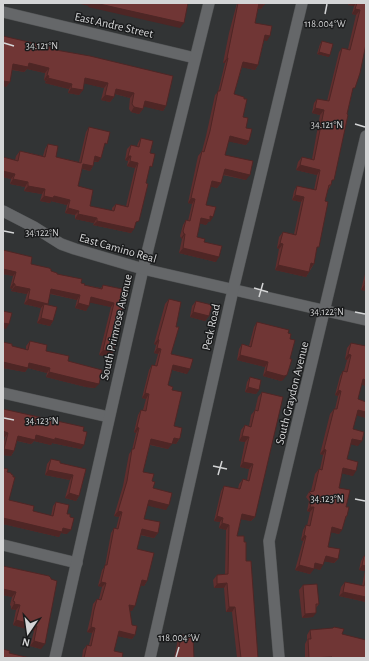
<svg xmlns="http://www.w3.org/2000/svg" width="369" height="661" font-family="'Alegreya Sans',sans-serif">
	<style>
		.lines { fill: none; stroke-linecap: round; stroke-linejoin: round }
		.minor-casing { stroke: #515354; stroke-width: 12 }
		.tertiary-casing { stroke: #515354; stroke-width: 12 }
		.minor { stroke: #656769; stroke-width: 11 }
		.tertiary { stroke: #656769; stroke-width: 11 }
		.wall { fill: #602e2e }
		.shaded-wall { fill: #4e2625 }
		.building { fill: #703635; stroke: #4e2625 }
		.ticks { fill: none; stroke: #d4d5d6; stroke-width: 1.5 }
		.labels { text-anchor: middle; dominant-baseline: central; stroke-width: 3; stroke-linejoin: round; paint-order: stroke }
		.street-label { font-size: 12px; fill: #d4d5d6; stroke: #1a1b1c }
		.ticks-label { font-size: 10px; text-anchor: middle; fill: #d4d5d6; stroke: #1a1b1c; stroke-width: 3; stroke-linejoin: round; paint-order: stroke }
	</style>
	<rect width="100%" height="100%" fill="#323435"/>
	<g class="lines">
		<defs>
			<g id="minor">
				<polyline points="3,12 195,58"/>
				<polyline points="3,393 109,417"/>
				<polyline points="3,545 77,563"/>
				<polyline points="55,658 143,269 209,3"/>
				<polyline points="279,658 269,541 366,136"/>
			</g>
			<g id="tertiary">
				<polyline points="3,211 34,227 61,244 75,249 143,269 366,320"/>
				<polyline points="150,658 233,290 302,3"/>
			</g>
		</defs>
		<use href="#minor" class="minor-casing"/>
		<use href="#tertiary" class="tertiary-casing"/>
		<use href="#minor" class="minor"/>
		<use href="#tertiary" class="tertiary"/>
	</g>
	<g class="wall">
		<polygon points="237,3 265,3 261,9 258,9 255,23 267,41 264,40 258,65 255,70 242,67 234,94 243,117 249,141 246,145 228,141 225,155 246,180 223,175 221,183 217,188 210,186 206,205 210,222 209,221 206,225 200,223 197,237 204,242 216,262 179,253 182,239 181,238 180,236 183,225 186,220 188,221 192,204 188,203 198,156 202,151 206,136 215,95 218,92 225,63 223,63 229,33"/>
		<polygon points="349,3 366,3 352,93 331,185 328,190 325,201 314,264 306,277 275,270 279,249 277,248 279,237 283,232 294,234 301,202 292,200 294,191 297,186 314,190 317,175 296,170 298,162 302,157 312,159 320,115 312,113 314,103 317,99 327,101 339,52 342,48 348,49 356,15 352,14 354,6 348,5"/>
		<polygon points="3,36 50,49 166,106 163,111 143,106 143,109 139,114 131,112 129,109 130,98 115,94 114,97 110,102 101,100 104,88 84,83 83,90 79,95 68,93 69,89 45,83 46,81 44,80 45,73 27,69 24,72 12,70 10,82 6,87"/>
		<polygon points="322,41 329,57 317,54 320,44"/>
		<polygon points="89,127 103,148 101,158 98,162 94,162 93,166 90,171 82,169 78,186 90,206 112,211 112,208 116,204 126,206 135,168 127,166 128,161 125,160 127,149 131,145 137,146 138,143 141,138 150,153 148,172 135,226 131,233 93,225 94,223 75,219 75,215 65,213 67,205 51,201 50,203 40,201 42,194 24,191 25,187 10,184 11,179 3,177 3,157 15,160 16,156 20,151 43,156 45,149 48,144 56,157 79,162 86,132"/>
		<polygon points="31,264 51,271 84,285 101,288 103,285 127,290 110,357 99,355 111,307 90,302 86,311 75,308 77,300 50,294 47,305 53,321 50,326 37,323 41,308 24,304 27,294 11,291 12,289 10,288 13,276 3,274"/>
		<polygon points="366,270 366,291 361,290"/>
		<polygon points="169,299 176,327 171,354 187,374 172,370 168,385 172,390 174,426 180,438 176,444 172,443 168,449 150,445 143,472 152,481 153,488 166,510 147,505 144,519 158,533 154,538 140,535 137,549 147,581 144,586 140,585 132,611 130,611 132,625 135,635 132,639 118,636 114,651 122,658 82,658 83,650 87,645 89,645 92,633 87,632 91,615 93,604 97,599 99,599 102,587 98,586 102,570 105,566 111,533 114,528 116,529 119,517 114,516 123,486 129,454 132,450 136,433 134,432 138,415 141,410 143,410 146,399 142,398 149,370 152,365 155,365 158,354 154,353 156,345 154,344 165,304"/>
		<polygon points="196,301 209,316 205,321 190,317 192,306"/>
		<polygon points="257,322 288,333 290,339 283,380 281,381 263,376 265,367 237,360 239,349 242,344 249,346 254,327"/>
		<polygon points="30,341 46,351 68,361 95,388 86,387 46,377 47,373 28,368 25,372 3,368 3,342 12,346 26,350 26,346"/>
		<polygon points="351,343 366,386 361,384 358,399 366,402 366,418 357,415 353,429 358,446 351,444 347,459 353,476 342,473 339,488 346,507 347,516 345,520 339,534 331,532 328,547 338,559 334,563 324,561 320,570 314,568 310,574 295,570 303,541 301,540 303,530 306,525 307,526 310,512 307,511 309,501 306,497 309,492 311,491 315,474 319,469 320,469 323,455 320,454 330,414 334,409 335,409 338,396 335,395 340,376 343,371 344,371 347,360 345,359 347,348"/>
		<polygon points="250,377 259,390 256,394 245,392 247,382"/>
		<polygon points="262,392 255,517 251,521 241,519 237,536 244,542 258,658 237,658 232,612 226,612 224,588 214,588 213,580 217,575 225,574 226,530 219,528 220,522 214,521 221,491 224,486 238,489 239,484 243,479 247,480 249,469 240,467 245,442 239,441 241,430 245,425 249,426 251,415 255,410 258,397"/>
		<polygon points="3,409 83,431 81,449 52,443 51,445 34,441 31,444 17,441 14,451 11,456 3,455 3,446 5,437 3,437"/>
		<polygon points="51,459 60,463 86,469 79,496 76,501 65,498 70,480 45,475 47,464"/>
		<polygon points="7,472 9,500 33,511 51,516 53,506 56,502 67,514 67,534 61,533 59,537 3,524"/>
		<polygon points="364,556 366,556 366,602 339,596 341,587 345,582 362,586 365,571 359,570 361,561"/>
		<polygon points="3,566 49,576 41,649 30,646 34,631 13,625 16,610 11,609 11,606 10,605 12,597 3,595"/>
		<polygon points="303,585 319,604 316,608 313,617 302,618 299,590"/>
		<polygon points="334,627 342,634 366,658 305,658 305,644 307,640 307,635 310,630 332,629"/>
		<polygon points="182,635 194,658 174,658 178,639"/>
	</g>
	<g class="shaded-wall">
		<polygon points="76,3 91,3 89,6"/>
		<polygon points="91,3 95,3 184,23 180,28 88,7"/>
		<polygon points="259,3 264,5 261,9 256,8"/>
		<polygon points="350,3 356,3 354,6 348,5"/>
		<polygon points="355,9 360,10 356,15 352,14"/>
		<polygon points="265,35 270,36 267,41 262,40"/>
		<polygon points="319,52 330,55 329,57 317,54"/>
		<polygon points="227,58 228,58 225,63 223,63"/>
		<polygon points="243,62 258,65 255,70 240,67"/>
		<polygon points="29,63 49,68 45,73 27,69 24,72 10,69 13,64"/>
		<polygon points="47,75 49,76 46,81 44,80"/>
		<polygon points="48,78 72,84 69,89 45,83"/>
		<polygon points="85,78 108,83 104,88 82,83"/>
		<polygon points="3,81 10,82 6,87 3,86"/>
		<polygon points="71,88 83,90 79,95 68,93"/>
		<polygon points="116,89 134,93 130,98 112,93"/>
		<polygon points="105,95 114,97 110,102 101,100"/>
		<polygon points="145,101 166,106 163,111 141,106"/>
		<polygon points="134,107 143,109 139,114 131,112"/>
		<polygon points="315,108 324,110 320,115 312,113"/>
		<polygon points="230,136 249,141 246,145 226,141"/>
		<polygon points="95,156 101,158 98,162 92,161"/>
		<polygon points="128,156 131,156 128,161 125,160"/>
		<polygon points="130,161 138,163 135,168 127,166"/>
		<polygon points="83,164 93,166 90,171 80,168"/>
		<polygon points="300,165 320,170 317,175 296,170"/>
		<polygon points="225,169 250,175 246,180 222,174"/>
		<polygon points="3,171 15,174 11,179 3,177"/>
		<polygon points="13,179 28,182 25,187 10,184"/>
		<polygon points="212,181 221,183 217,188 208,186"/>
		<polygon points="28,186 45,189 42,194 24,191"/>
		<polygon points="295,195 304,197 301,202 292,200"/>
		<polygon points="44,196 54,196 70,200 67,205 51,201 50,203 40,201"/>
		<polygon points="191,198 195,199 192,204 188,203"/>
		<polygon points="68,208 79,211 75,215 65,213"/>
		<polygon points="78,214 97,218 94,223 75,219"/>
		<polygon points="210,216 213,217 210,222 209,221 206,225 198,223 201,218"/>
		<polygon points="97,221 134,229 131,233 93,225"/>
		<polygon points="184,234 185,234 182,239 181,238"/>
		<polygon points="280,243 283,244 279,249 277,248"/>
		<polygon points="183,248 219,257 216,262 179,253"/>
		<polygon points="311,263 314,264 310,269"/>
		<polygon points="278,265 309,272 306,277 275,270"/>
		<polygon points="3,269 16,272 13,276 3,274"/>
		<polygon points="13,283 15,284 12,289 10,288"/>
		<polygon points="364,285 366,286 366,291 361,290"/>
		<polygon points="15,286 30,289 27,294 11,291"/>
		<polygon points="51,289 80,295 77,300 48,293"/>
		<polygon points="91,297 114,303 111,307 87,302"/>
		<polygon points="28,299 48,304 44,309 44,304 41,308 24,304"/>
		<polygon points="78,303 89,306 86,311 75,308"/>
		<polygon points="193,312 209,316 205,321 190,317"/>
		<polygon points="41,318 53,321 50,326 37,323"/>
		<polygon points="3,323 9,324 6,329 3,328"/>
		<polygon points="158,339 159,340 156,345 154,344"/>
		<polygon points="157,348 161,349 158,354 154,353"/>
		<polygon points="103,350 113,352 110,357 99,355"/>
		<polygon points="348,354 351,355 347,360 345,359"/>
		<polygon points="240,355 268,362 265,367 237,360"/>
		<polygon points="3,362 29,363 50,368 47,373 28,368 25,372 3,368"/>
		<polygon points="173,365 190,369 187,374 169,369"/>
		<polygon points="266,371 287,375 283,380 281,381 263,376"/>
		<polygon points="49,372 99,384 95,388 86,387 46,377"/>
		<polygon points="363,379 366,380 366,386 359,384"/>
		<polygon points="248,387 259,390 256,394 245,392"/>
		<polygon points="338,390 341,391 338,396 335,395"/>
		<polygon points="145,393 149,394 146,399 142,398"/>
		<polygon points="358,410 366,412 366,418 355,415"/>
		<polygon points="137,427 139,428 136,433 134,432"/>
		<polygon points="3,431 8,433 5,437 3,437"/>
		<polygon points="36,435 55,438 84,445 81,449 52,443 51,445 34,441 31,444 14,440 18,436"/>
		<polygon points="242,436 249,437 245,442 239,441"/>
		<polygon points="174,438 179,439 176,444 171,443"/>
		<polygon points="151,439 172,444 168,449 148,444"/>
		<polygon points="352,439 362,441 358,446 349,444"/>
		<polygon points="4,449 14,451 11,456 3,455 3,451"/>
		<polygon points="324,449 326,450 323,455 320,454"/>
		<polygon points="243,462 253,464 249,469 240,467"/>
		<polygon points="343,468 356,471 353,476 340,473"/>
		<polygon points="48,470 73,475 70,480 45,475"/>
		<polygon points="69,493 79,496 76,501 65,498"/>
		<polygon points="149,500 169,505 166,510 145,505"/>
		<polygon points="310,507 314,507 310,512 307,511"/>
		<polygon points="118,511 122,512 119,517 114,516"/>
		<polygon points="242,514 255,517 251,521 239,519"/>
		<polygon points="217,516 223,518 220,522 214,521"/>
		<polygon points="3,518 63,528 71,530 67,534 61,533 59,537 3,524"/>
		<polygon points="222,523 229,525 226,530 219,528"/>
		<polygon points="332,527 342,530 339,534 329,532"/>
		<polygon points="142,529 158,533 154,538 138,534"/>
		<polygon points="304,535 306,536 303,541 301,540"/>
		<polygon points="326,556 338,559 334,563 322,561"/>
		<polygon points="315,563 323,565 320,570 312,568"/>
		<polygon points="299,565 314,569 310,574 295,570"/>
		<polygon points="362,565 366,566 366,570 365,571 359,570"/>
		<polygon points="142,580 147,581 144,586 138,585"/>
		<polygon points="101,582 106,583 102,587 98,586"/>
		<polygon points="227,583 224,588 214,588 217,584"/>
		<polygon points="3,589 16,592 12,597 3,595"/>
		<polygon points="343,592 366,597 366,602 339,596"/>
		<polygon points="14,604 20,605 16,610 11,609"/>
		<polygon points="129,605 135,606 132,611 125,610"/>
		<polygon points="229,607 235,607 232,612 226,612"/>
		<polygon points="316,613 313,617 302,618 305,614"/>
		<polygon points="16,620 37,626 34,631 13,625"/>
		<polygon points="91,627 95,628 92,633 87,632"/>
		<polygon points="119,631 135,635 132,639 116,636"/>
		<polygon points="34,641 45,644 41,649 30,646"/>
		<polygon points="332,657 331,658 311,658"/>
	</g>
	<g class="building">
		<polygon points="95,3 188,3 184,23"/>
		<polygon points="238,3 265,3 264,5 259,3 255,23 272,26 270,36 265,35 258,65 243,62 234,94 244,97 244,99 247,99 243,117 248,118 246,128 252,129 249,141 230,136 225,155 253,161 250,175 225,169 221,183 212,181 206,205 216,207 213,217 210,216 210,220 201,218 197,237 205,239 204,242 222,246 219,257 183,248 185,234 184,234 183,231 186,220 190,221 195,199 191,198 202,151 204,152 210,131 218,91 220,91 228,58 227,58"/>
		<polygon points="357,3 366,3 366,44 360,73 355,88 353,88 347,114 348,115 334,180 332,180 331,185 329,185 325,201 328,202 319,247 317,247 314,264 311,263 309,272 278,265 283,244 280,243 283,232 296,235 304,197 295,195 297,186 316,190 320,170 300,165 302,157 314,160 324,110 315,108 317,99 329,101 342,48 350,50 360,10 355,9"/>
		<polygon points="3,36 50,47 50,49 90,56 173,76 166,106 145,101 143,109 134,107 132,104 134,93 116,89 114,97 105,95 108,83 85,78 83,90 71,88 72,84 48,78 49,76 47,75 49,68 29,63 28,67 13,64 10,82 3,81"/>
		<polygon points="322,41 333,44 330,55 319,52"/>
		<polygon points="89,127 110,132 107,144 105,143 101,158 95,156 93,166 83,164 78,186 93,190 90,206 114,211 116,204 128,207 138,163 130,161 131,156 128,156 131,145 139,147 141,138 153,141 150,153 155,154 152,167 150,166 146,183 148,184 139,221 136,222 134,229 97,221 97,218 78,214 79,211 68,208 70,200 54,196 53,198 44,196 45,189 28,186 28,182 13,179 15,174 3,171 3,157 18,161 20,151 45,157 48,144 58,146 56,157 81,163"/>
		<polygon points="3,250 32,257 31,264 49,268 51,269 51,271 57,273 57,274 82,279 81,283 85,284 84,285 102,289 103,285 127,290 113,352 103,350 114,303 91,297 89,306 78,303 80,295 51,289 48,304 28,299 30,289 15,286 15,284 13,283 16,272 3,269"/>
		<polygon points="366,278 366,286 364,285"/>
		<polygon points="169,299 181,302 176,327 179,327 171,354 193,359 190,369 173,365 168,385 173,387 172,390 182,392 174,426 182,428 180,438 179,439 174,438 172,444 151,439 143,472 154,474 152,481 155,482 153,488 172,493 169,505 149,500 144,519 160,522 158,533 142,529 137,549 154,553 147,581 142,580 135,606 129,605 132,625 137,626 135,635 119,631 114,651 123,653 122,658 84,658 87,645 91,646 95,628 91,627 94,610 97,599 101,600 106,583 101,582 105,565 107,565 114,528 118,529 122,512 118,511 127,481 132,449 134,449 139,428 137,427 141,410 146,411 149,394 145,393 152,365 157,366 161,349 157,348 159,340 158,339"/>
		<polygon points="196,301 212,305 209,316 193,312"/>
		<polygon points="44,304 57,307 53,321 41,318"/>
		<polygon points="3,311 12,313 9,324 3,323"/>
		<polygon points="257,322 289,330 288,333 291,334 290,339 295,340 290,359 292,359 287,375 284,376 266,371 268,362 240,355 242,344 251,347"/>
		<polygon points="30,341 47,345 46,351 69,356 68,361 102,370 99,384 90,382 49,372 50,368 29,363 28,368 3,362 3,342 12,344 12,346 28,350"/>
		<polygon points="351,343 366,346 366,380 363,379 358,399 366,402 366,412 358,410 353,429 364,432 362,441 352,439 347,459 358,462 356,471 343,468 339,488 350,490 346,507 349,507 347,516 346,516 342,530 332,527 328,547 340,549 338,559 326,556 323,565 315,563 314,569 299,565 306,536 304,535 306,525 310,526 314,507 310,507 313,496 309,492 314,491 319,469 322,470 326,450 324,449 334,409 337,409 341,391 338,390 343,371 347,372 351,355 348,354"/>
		<polygon points="250,377 261,380 259,390 248,387"/>
		<polygon points="262,392 283,397 255,517 242,514 237,536 244,536 244,542 246,542 246,561 251,561 258,658 241,658 235,607 229,607 227,583 217,584 217,575 228,574 229,525 222,523 223,518 217,516 224,486 240,489 243,479 249,481 253,464 243,462 249,437 242,436 245,425 251,427 255,410 258,411"/>
		<polygon points="3,409 84,427 83,431 87,432 84,445 55,438 55,440 36,435 35,440 18,436 14,451 4,449 8,433 3,431"/>
		<polygon points="51,459 60,461 60,463 86,469 79,496 69,493 73,475 48,470"/>
		<polygon points="3,468 8,469 7,472 11,473 11,474 13,475 13,477 15,477 9,500 34,506 33,511 53,516 56,502 69,505 67,514 70,514 70,517 74,518 71,530 63,528 62,532 3,518"/>
		<polygon points="364,556 366,556 366,566 362,565"/>
		<polygon points="3,566 49,576 51,578 51,579 57,581 45,644 34,641 37,626 16,620 20,605 14,604 15,602 13,601 16,592 3,589"/>
		<polygon points="366,578 366,597 343,592 345,582 364,586"/>
		<polygon points="317,584 319,604 316,604 316,613 305,614 303,585"/>
		<polygon points="334,627 344,629 342,634 366,640 366,658 332,658 332,657 309,658 308,639 311,639 310,630 333,628"/>
		<polygon points="182,635 193,637 194,658 176,658"/>
		<polygon points="3,649 10,651 9,653 30,658 3,658"/>
	</g>
	<path class="ticks" d="M 325,14 L 327,4M 4,43 L 14,46M 355,124 L 365,127M 4,231 L 14,233M 254,288 L 268,292M 259,297 L 263,283M 355,312 L 365,314M 4,418 L 14,420M 213,466 L 227,469M 218,475 L 222,461M 355,499 L 365,501M 176,657 L 179,647"/>
	<g class="labels">
		<g class="street-label">
			<text transform="translate(114 25) rotate(13)">East Andre Street</text>
			<text transform="translate(118 248) rotate(16)">East Camino Real</text>
			<text transform="translate(116 327) rotate(-77)">South Primrose Avenue</text>
			<text transform="translate(211 327) rotate(-77)">Peck Road</text>
			<text transform="translate(292 393) rotate(-76)">South Graydon Avenue</text>
		</g>
	</g>
	<g class="ticks-label">
		<text x="325" y="27">118.004°W</text>
		<text x="42" y="49">34.121°N</text>
		<text x="327" y="128">34.121°N</text>
		<text x="42" y="236">34.122°N</text>
		<text x="327" y="315">34.122°N</text>
		<text x="42" y="424">34.123°N</text>
		<text x="327" y="502">34.123°N</text>
		<text x="179" y="641">118.004°W</text>
	</g>
	<rect width="369" height="661" fill="none" stroke="#d4d5d6" stroke-width="8"/>
	<g transform="translate(28 633) rotate(193)" stroke="#1a1b1c" stroke-width="3" paint-order="stroke">
	<path d="M0-3L7 15L0 10L-7 15Z" fill="#d4d5d6"/>
	<text y="-6" font-size="11" font-weight="bold" text-anchor="middle" fill="#d4d5d6">N</text>
	</g>
</svg>
